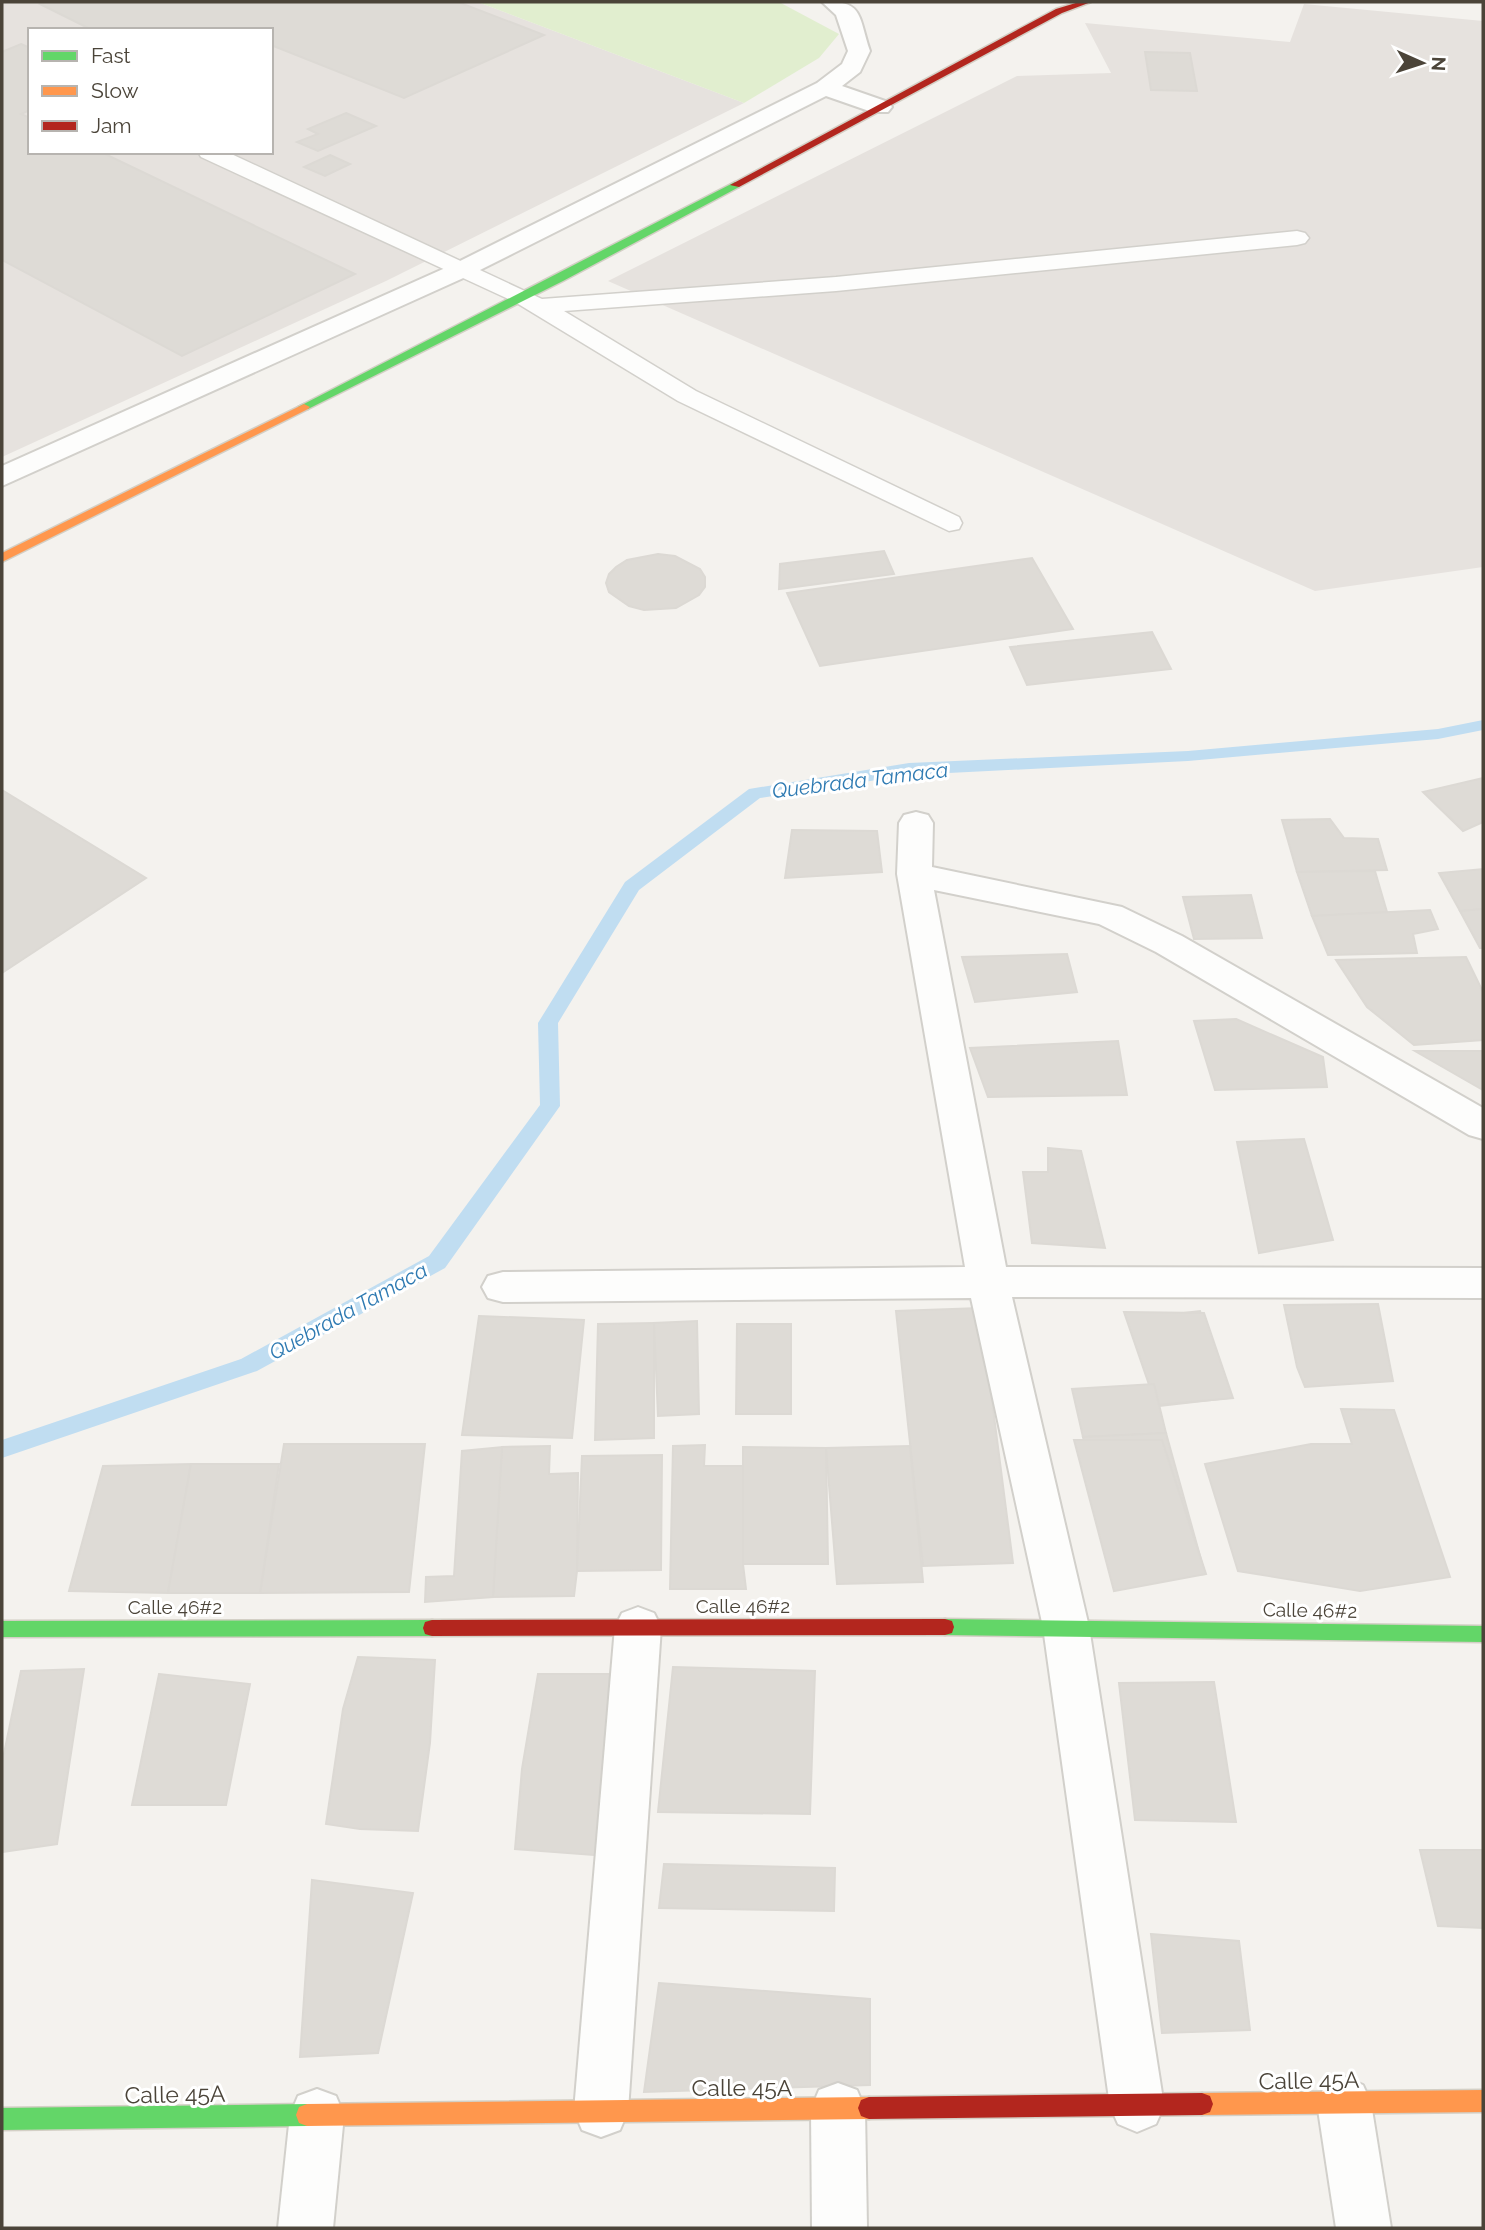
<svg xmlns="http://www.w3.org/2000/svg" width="1485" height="2230" font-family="Raleway,sans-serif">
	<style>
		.industrial { fill: #e6e2de; fill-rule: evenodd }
		.green { fill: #e1eecf }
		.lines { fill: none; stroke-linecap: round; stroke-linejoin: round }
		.stream { fill: #c0ddf1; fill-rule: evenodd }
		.building { fill: #dedbd6; stroke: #dcd9d4; stroke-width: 2 }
		.lane-casing { stroke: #d2d0cb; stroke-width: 3 }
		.street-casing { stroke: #d2d0cb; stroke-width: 4 }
		.fast-casing { stroke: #d3cfc5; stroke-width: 3 }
		.slow-casing { stroke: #d3cfc5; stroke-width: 3 }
		.jam-casing { stroke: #d3cfc5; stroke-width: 3 }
		.lane { fill: #fdfdfc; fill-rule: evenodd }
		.street { fill: #fdfdfc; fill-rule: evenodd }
		.fast { fill: #63d668; fill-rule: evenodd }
		.slow { fill: #ff974d; fill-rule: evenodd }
		.jam { fill: #b3261e; fill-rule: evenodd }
		.labels { text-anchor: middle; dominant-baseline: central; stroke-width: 6; stroke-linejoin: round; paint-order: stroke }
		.street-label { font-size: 19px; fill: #4b4439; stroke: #fff }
		.water-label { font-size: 21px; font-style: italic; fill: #2e7ab2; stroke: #fff }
		.near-street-label { font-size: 23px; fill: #4b4439; stroke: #fff }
	</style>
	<rect width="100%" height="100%" fill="#f4f2ee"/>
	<g class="industrial">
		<path d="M 2,2 L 478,2 L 744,103 L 386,281 L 2,457 ZM 30,30 L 271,30 L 271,152 L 30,152 Z"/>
		<polygon points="1304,4 1483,21 1483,567 1315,591 608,281 1017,76 1111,73 1085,23 1290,42"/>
	</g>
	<polygon class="green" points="478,2 779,2 839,34 819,58 744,103"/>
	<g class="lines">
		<polygon class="stream" points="1483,720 1483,730 1438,739 1188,761 909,775 760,798 639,890 558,1023 560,1106 445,1268 257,1371 2,1458 2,1440 241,1359 429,1256 540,1105 538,1023 625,882 749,789 909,763 1188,751 1438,729"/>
	</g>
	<g class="building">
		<polygon points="45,2 458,2 544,35 404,98 271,45 271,30 92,30 40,4"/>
		<polygon points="21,44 30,48 30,110 21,114 30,118 30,152 101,152 355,274 182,356 2,260 2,52"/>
		<polygon points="1145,52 1190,53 1197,91 1151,90"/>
		<polygon points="346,113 376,126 318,151 297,142 318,134 308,129"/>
		<polygon points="330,155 350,164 325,176 304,167"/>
		<polygon points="884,551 894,574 779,589 780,564"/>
		<polygon points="658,554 675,556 700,569 705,577 705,587 699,595 676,608 644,610 629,606 609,592 606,583 609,574 616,567 627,560"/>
		<polygon points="1032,558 1073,629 820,666 787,593"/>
		<polygon points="1152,632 1171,669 1027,685 1010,647"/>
		<polygon points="1483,778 1483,822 1463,831 1423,792"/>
		<polygon points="2,790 146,878 2,973"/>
		<polygon points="1330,819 1344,838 1378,839 1387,870 1297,872 1282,820"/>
		<polygon points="792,830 877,831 882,872 785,878"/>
		<polygon points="1483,869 1483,909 1460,911 1439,873"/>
		<polygon points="1375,871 1387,912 1312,916 1297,872"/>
		<polygon points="1251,895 1262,938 1194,939 1183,897"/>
		<polygon points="1483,909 1483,948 1480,948 1460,911"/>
		<polygon points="1430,910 1438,929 1413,934 1417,953 1328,955 1312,916"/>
		<polygon points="1067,954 1077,992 975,1002 962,957"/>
		<polygon points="1466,957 1483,992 1483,1040 1414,1045 1367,1007 1336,960"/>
		<polygon points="1236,1019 1323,1057 1327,1087 1215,1090 1194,1021"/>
		<polygon points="1118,1041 1127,1095 988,1097 970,1048"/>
		<polygon points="1415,1051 1483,1051 1483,1090"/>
		<polygon points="1304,1139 1333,1240 1259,1253 1237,1142"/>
		<polygon points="1048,1148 1081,1151 1105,1248 1032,1243 1023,1172 1048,1172"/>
		<polygon points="1378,1304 1393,1381 1305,1387 1297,1367 1284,1305"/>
		<polygon points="980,1308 1013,1563 923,1566 896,1311"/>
		<polygon points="1200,1311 1230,1398 1160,1406 1130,1319"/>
		<polygon points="1124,1312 1204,1313 1233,1398 1156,1405"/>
		<polygon points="479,1316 584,1320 572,1438 462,1435"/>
		<polygon points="697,1321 699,1414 658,1416 654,1323"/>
		<polygon points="654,1323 654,1438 595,1440 598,1324"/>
		<polygon points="737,1324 791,1324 791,1414 736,1414"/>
		<polygon points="1154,1384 1166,1433 1083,1437 1072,1389"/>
		<polygon points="1341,1409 1394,1410 1450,1577 1360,1591 1238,1571 1205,1464 1311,1444 1352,1444"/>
		<polygon points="1166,1433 1205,1574 1113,1582 1083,1437"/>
		<polygon points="1074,1440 1162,1440 1206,1574 1114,1591"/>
		<polygon points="284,1444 425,1444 409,1592 260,1593"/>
		<polygon points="705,1445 704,1466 745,1466 743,1564 746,1589 670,1589 673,1446"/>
		<polygon points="550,1446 549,1474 578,1473 577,1571 574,1596 493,1597 502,1447"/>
		<polygon points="910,1446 923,1582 837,1584 826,1448"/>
		<polygon points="502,1447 493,1597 425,1602 426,1577 454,1576 462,1451"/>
		<polygon points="743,1447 826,1448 828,1564 743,1564"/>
		<polygon points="662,1455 661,1570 577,1571 582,1456"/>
		<polygon points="191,1464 168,1593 69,1591 103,1466"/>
		<polygon points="191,1464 279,1464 260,1593 168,1593"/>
		<polygon points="358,1657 435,1660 430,1743 418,1831 360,1829 326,1824 343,1709"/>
		<polygon points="673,1667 815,1671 810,1814 658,1812"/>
		<polygon points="84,1669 57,1844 2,1852 2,1763 21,1671"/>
		<polygon points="159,1674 250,1684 226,1805 132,1805"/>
		<polygon points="538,1674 626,1674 607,1856 515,1849 522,1769"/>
		<polygon points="1214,1682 1236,1822 1135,1820 1119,1683"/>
		<polygon points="1420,1850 1483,1850 1483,1928 1438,1926"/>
		<polygon points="664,1864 835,1868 834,1911 659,1908"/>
		<polygon points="312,1880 413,1893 378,2053 300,2057"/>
		<polygon points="1151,1934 1239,1941 1250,2030 1162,2033"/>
		<polygon points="659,1983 870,1999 870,2085 644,2092"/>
	</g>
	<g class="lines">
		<defs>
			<polygon id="lane" points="198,152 227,152 542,299 836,277 1297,231 1305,233 1309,238 1305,243 1297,245 836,291 564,311 696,391 959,517 962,523 959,529 949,531 678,401 515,302 201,157"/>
			<g id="street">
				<path d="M 822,2 C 864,0 858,16 870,51 L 860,72 L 842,86 L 888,102 L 892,107 L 888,112 L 872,112 L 826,96 L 470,275 L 2,486 L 2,466 L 452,265 L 817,83 L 842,64 L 848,51 L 836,15 Z"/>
				<polygon points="916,812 928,815 933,823 932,867 1122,907 1182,936 1483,1108 1483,1139 1469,1135 1156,952 1099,924 934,890 1006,1267 1483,1268 1483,1298 1012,1297 1089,1627 1164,2106 1156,2124 1137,2132 1118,2124 1110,2106 1043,1627 971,1298 503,1302 488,1298 482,1287 488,1276 503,1272 965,1267 897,874 899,823 904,815"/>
				<polygon points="638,1607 654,1613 661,1627 628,2111 620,2130 601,2137 582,2130 574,2111 615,1627 622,1613"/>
				<polygon points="1344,2077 1363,2085 1371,2103 1391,2228 1336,2228 1317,2103 1325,2085"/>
				<polygon points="838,2083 857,2090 865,2109 867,2228 812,2228 811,2109 819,2090"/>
				<polygon points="317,2089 336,2096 344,2115 333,2228 278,2228 290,2115 298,2096"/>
			</g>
			<g id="fast">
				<polygon points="735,182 739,183 739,187 563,281 308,409 298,407"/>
				<polygon points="945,1619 1483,1626 1483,1642 945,1635 938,1633 936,1627 938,1621"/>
				<polygon points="432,1620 439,1622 441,1628 439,1634 432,1636 2,1637 2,1621"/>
				<polygon points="307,2104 315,2107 318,2115 315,2123 307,2126 2,2130 2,2108"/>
			</g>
			<g id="slow">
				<polygon points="304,404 310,407 308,409 2,562 2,553"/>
				<polygon points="1483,2090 1483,2112 1202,2115 1194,2112 1191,2104 1194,2096 1202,2093"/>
				<polygon points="869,2097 877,2100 880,2108 877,2116 869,2119 307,2126 299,2123 296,2115 299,2107 307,2104"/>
			</g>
			<g id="jam">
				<polygon points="1079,2 1091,2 1062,13 739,187 730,185 1056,9"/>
				<polygon points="945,1619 952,1621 954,1627 952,1633 945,1635 432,1636 425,1634 423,1628 425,1622 432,1620"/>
				<polygon points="1202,2093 1210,2096 1213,2104 1210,2112 1202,2115 869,2119 861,2116 858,2108 861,2100 869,2097"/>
			</g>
		</defs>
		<use href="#lane" class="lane-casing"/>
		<use href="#street" class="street-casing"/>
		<use href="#fast" class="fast-casing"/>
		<use href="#slow" class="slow-casing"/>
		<use href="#jam" class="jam-casing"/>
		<use href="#lane" class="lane"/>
		<use href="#street" class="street"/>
		<use href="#fast" class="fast"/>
		<use href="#slow" class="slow"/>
		<use href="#jam" class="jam"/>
	</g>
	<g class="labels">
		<g class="street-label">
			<text x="743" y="1606">Calle 46#2</text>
			<text x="175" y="1607">Calle 46#2</text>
			<text transform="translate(1310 1610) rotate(1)">Calle 46#2</text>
		</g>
		<g class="water-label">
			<text transform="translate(860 780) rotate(-7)">Quebrada Tamaca</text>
			<text transform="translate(348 1311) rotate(-29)">Quebrada Tamaca</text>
		</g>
		<g class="near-street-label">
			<text transform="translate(1309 2080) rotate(-1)">Calle 45A</text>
			<text x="742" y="2087">Calle 45A</text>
			<text transform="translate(175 2094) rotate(-1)">Calle 45A</text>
		</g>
	</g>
	<rect width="1485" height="2230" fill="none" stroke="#4b4439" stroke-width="7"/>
	<rect x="28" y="28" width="245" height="126" fill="#ffffff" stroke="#b7b4b0" stroke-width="2"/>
	<rect x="42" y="51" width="35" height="10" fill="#63d668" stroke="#b7b4b0" stroke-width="2"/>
	<text x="91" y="63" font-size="21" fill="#4b4439">Fast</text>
	<rect x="42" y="86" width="35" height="10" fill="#ff974d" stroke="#b7b4b0" stroke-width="2"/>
	<text x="91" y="98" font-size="21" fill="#4b4439">Slow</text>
	<rect x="42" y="121" width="35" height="10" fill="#b3261e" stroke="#b7b4b0" stroke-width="2"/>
	<text x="91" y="133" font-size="21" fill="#4b4439">Jam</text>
	<g transform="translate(1422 63) rotate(93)" stroke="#ffffff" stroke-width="5" paint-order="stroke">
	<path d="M0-5L12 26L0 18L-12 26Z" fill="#4b4439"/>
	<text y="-10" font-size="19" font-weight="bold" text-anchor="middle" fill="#4b4439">N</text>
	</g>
</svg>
